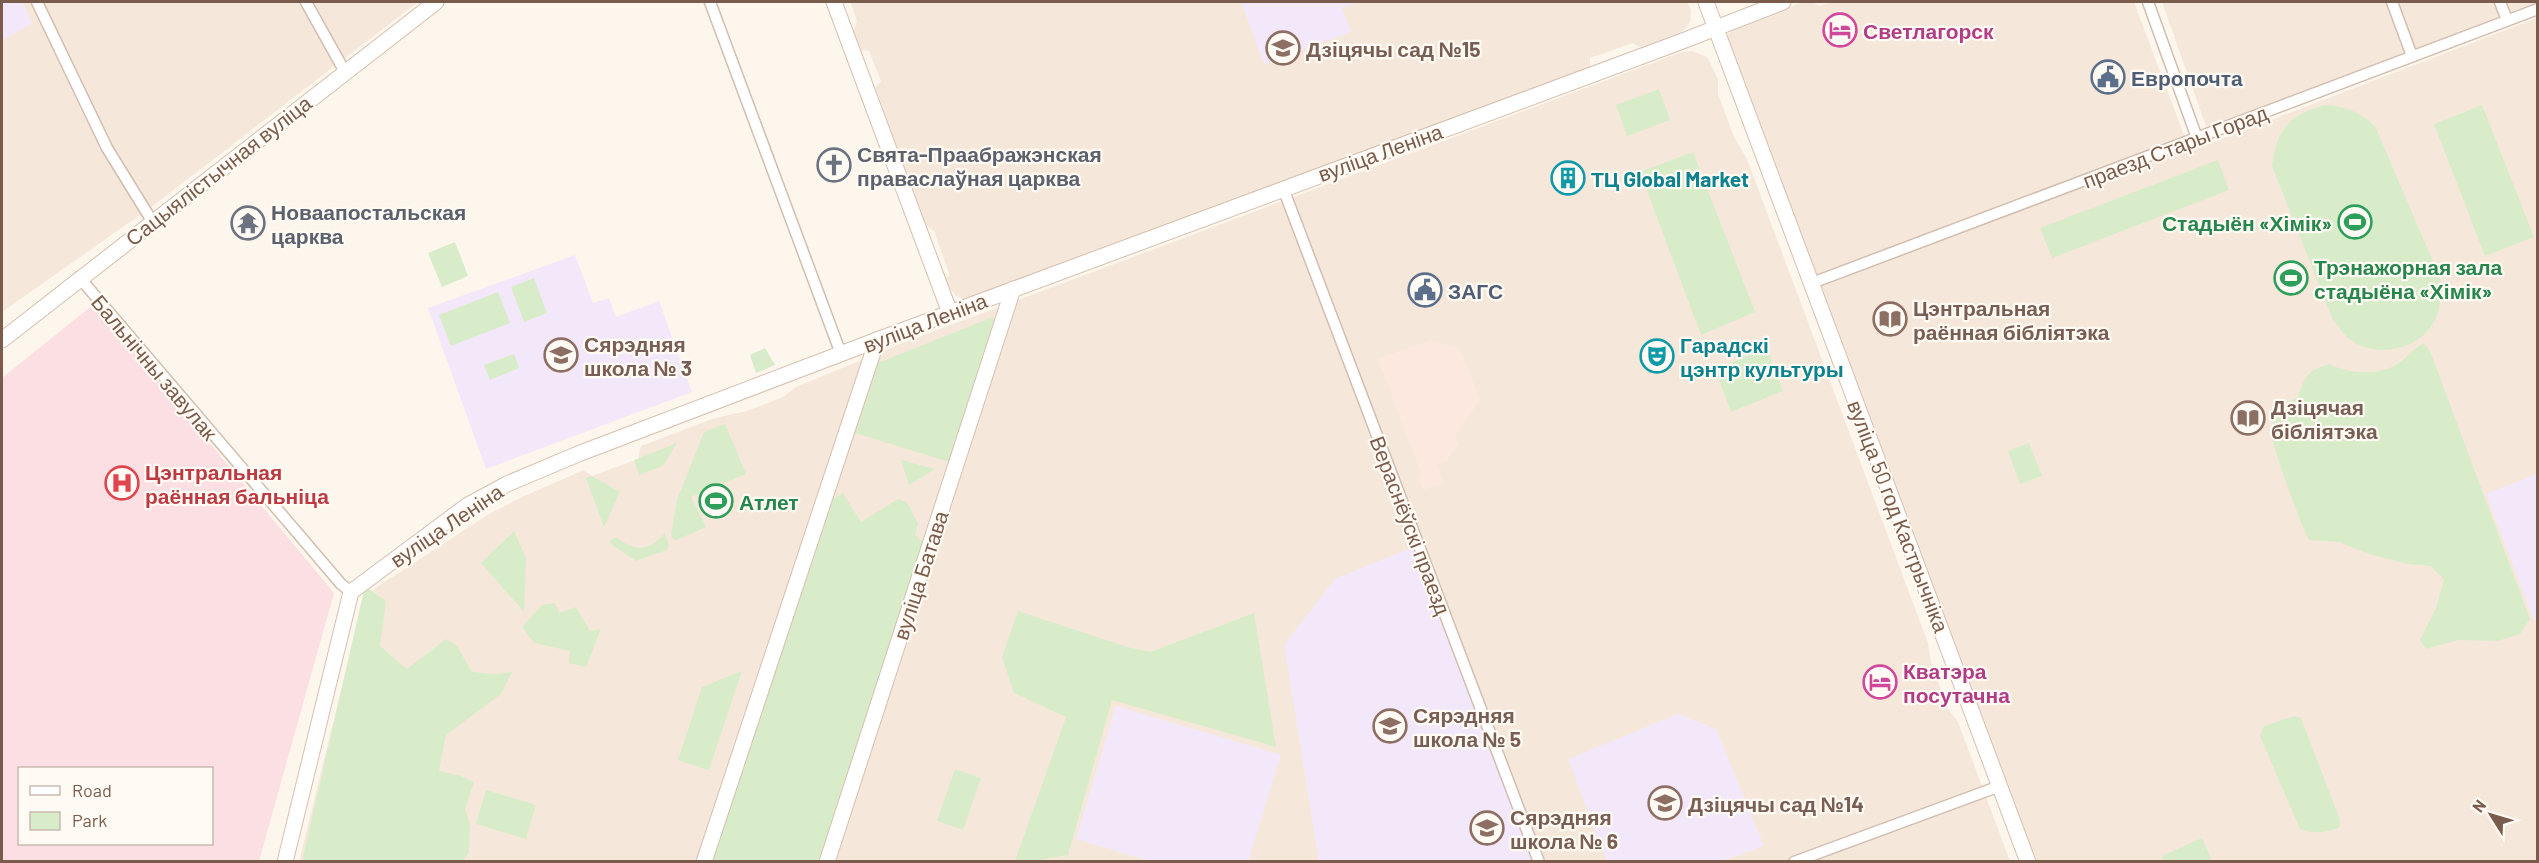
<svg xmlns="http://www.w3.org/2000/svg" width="2539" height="863" font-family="Barlow,sans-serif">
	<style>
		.residential { fill: #f5e8da }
		.commercial { fill: #fde8e0 }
		.education { fill: #f3e8fa }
		.medical { fill: #fbdfe3; fill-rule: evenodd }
		.green { fill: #d8ecc9 }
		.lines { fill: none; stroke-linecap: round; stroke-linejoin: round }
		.street-casing { stroke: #d1beb0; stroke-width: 13 }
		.secondary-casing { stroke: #d6c0b0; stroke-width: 17 }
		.street { stroke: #fff; stroke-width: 10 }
		.secondary { stroke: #fff; stroke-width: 15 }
		.labels { text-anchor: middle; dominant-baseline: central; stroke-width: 4.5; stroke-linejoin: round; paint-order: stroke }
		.hotel-label { font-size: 21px; font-weight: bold; fill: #b23c85; stroke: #fffaf3; text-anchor: start }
		.education-label { font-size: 21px; font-weight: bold; fill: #785e54; stroke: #fffaf3; text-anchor: start }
		.service-label { font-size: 21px; font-weight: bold; fill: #4e5e75; stroke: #fffaf3; text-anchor: start }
		.street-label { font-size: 21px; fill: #7a5c4d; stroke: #fffaf3 }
		.worship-label { font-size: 21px; font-weight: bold; fill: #5b616d; stroke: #fffaf3; text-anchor: start }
		.culture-label { font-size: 21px; font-weight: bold; fill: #0d838f; stroke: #fffaf3; text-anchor: start }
		.leisure-label { font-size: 21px; font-weight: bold; fill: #27864d; stroke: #fffaf3; text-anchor: start }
		.health-label { font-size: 21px; font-weight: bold; fill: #be3a42; stroke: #fffaf3; text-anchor: start }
	</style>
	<rect width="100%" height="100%" fill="#fdf6ec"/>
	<g class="residential">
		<polygon points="2,2 418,2 154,205 2,312"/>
		<polygon points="850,2 1687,2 1691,10 1690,22 1684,30 1674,36 1641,48 1633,43 1590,58 1590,68 966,300 956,296 949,287 945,277 950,276 934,231 925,224 875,87 881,81 869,51 860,50 853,32 857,21"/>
		<polygon points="1802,2 1813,2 1819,6 1832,2 2134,2 2190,151 2537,18 2537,861 2036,861 1725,44 1727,36 1732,30"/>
		<polygon points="2162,2 2537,2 2538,3 2207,129"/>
		<polygon points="1692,51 1707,57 1718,79 1718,94 1734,137 1747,159 1928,643 1931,663 1948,709 1958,722 2010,861 299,862 363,601 377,587 489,514 522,497 584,470 592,476 638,459 641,446 715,418 747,411 783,397 796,387 900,344 1682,52"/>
	</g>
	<polygon class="commercial" points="1431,340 1460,349 1480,400 1455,434 1459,444 1446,461 1437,465 1444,483 1423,490 1418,477 1422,475 1378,359"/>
	<g class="education">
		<polygon points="2,2 23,2 32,23 2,41"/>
		<polygon points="1241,2 1359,2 1342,8 1351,32 1264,64"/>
		<polygon points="575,255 593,303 609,298 616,317 659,301 692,392 486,469 428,308"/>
		<polygon points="2537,474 2538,619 2534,620 2486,494"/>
		<polygon points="1413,547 1513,807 1534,861 1319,861 1284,645 1335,579"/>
		<polygon points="1116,706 1281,755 1248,861 1149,861 1076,839"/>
		<polygon points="1678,714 1716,729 1764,846 1722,861 1607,861 1568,759"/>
	</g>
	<path class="medical" d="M 94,304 L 334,593 L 259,861 L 2,861 L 2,378 ZM 20,768 L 212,768 L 212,844 L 20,844 Z"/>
	<g class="green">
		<polygon points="1659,89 1670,120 1627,136 1616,105"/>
		<path d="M 2325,105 C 2346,106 2359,112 2375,126 L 2440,278 C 2441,294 2442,308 2433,323 C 2418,351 2373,359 2348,338 C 2342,333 2338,325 2333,320 L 2272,166 C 2277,130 2289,114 2325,105 Z"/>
		<polygon points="2482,105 2534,237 2485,256 2434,124"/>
		<polygon points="1693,152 1755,312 1701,335 1640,172"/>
		<polygon points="2218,160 2229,190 2052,258 2040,228"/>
		<polygon points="455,242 468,276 442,287 428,253"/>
		<polygon points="534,278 547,313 524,322 511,287"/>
		<polygon points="498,292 510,323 451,346 439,315"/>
		<polygon points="993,317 994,319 949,462 855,433 878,363"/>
		<path d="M 2424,343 L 2430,351 L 2530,619 L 2520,634 L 2498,641 L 2458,640 L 2426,649 L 2420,640 L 2436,608 L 2444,580 L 2431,566 L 2408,564 L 2369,554 L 2339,542 L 2309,540 C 2303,531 2272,446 2272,436 C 2271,415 2281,405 2298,397 C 2305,376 2307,371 2329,364 C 2346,373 2376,376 2394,366 C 2406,360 2412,349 2424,343 Z"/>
		<polygon points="765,348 775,365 756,373 750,355"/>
		<polygon points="1767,348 1783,391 1731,412 1715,369"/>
		<polygon points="514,354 519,368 490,380 484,365"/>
		<polygon points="725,424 746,474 691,497 706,527 677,540 673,539 671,535 677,500 704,432"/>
		<polygon points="677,443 663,466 639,475 634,460"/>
		<polygon points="2029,443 2042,476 2020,484 2008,451"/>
		<polygon points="901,460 935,469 909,485"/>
		<polygon points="592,476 620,492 604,527 586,478"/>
		<polygon points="843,493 861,522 898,499 907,502 918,524 915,535 924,543 819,861 709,862 826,503"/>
		<polygon points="514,531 526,558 524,612 481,563"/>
		<path d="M 665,533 L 669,546 L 667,550 L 636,561 L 611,544 L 610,541 L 616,537 C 635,552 649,552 665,533 Z"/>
		<polygon points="365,586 386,601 380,646 407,669 446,639 457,646 472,672 494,674 512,672 501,694 446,735 439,771 461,776 474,782 465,809 470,824 469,852 463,861 302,862"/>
		<polygon points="555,603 559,613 576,607 590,631 601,629 586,667 569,663 570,651 534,643 522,627 542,605"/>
		<polygon points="1018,611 1127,647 1150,652 1254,613 1276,747 1112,700 1068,855 1034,861 1015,861 1066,717 1014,693 1002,657"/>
		<polygon points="742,671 709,770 678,760 702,687"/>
		<path d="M 2294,716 L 2301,718 L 2340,820 L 2340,826 C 2332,833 2310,834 2300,829 L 2260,736 L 2264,726 Z"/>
		<polygon points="955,769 981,778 963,830 937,821"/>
		<polygon points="486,790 536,805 526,839 476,824"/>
		<polygon points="2202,838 2212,861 2164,861 2162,856"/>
	</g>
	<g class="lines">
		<defs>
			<g id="street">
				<polyline points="37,2 107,148 152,221"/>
				<polyline points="306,2 345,72"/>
				<polyline points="710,2 841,354"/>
				<polyline points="2148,2 2197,138"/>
				<polyline points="2392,2 2412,56"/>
				<polyline points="2500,2 2507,20"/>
				<polyline points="1283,188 1539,862"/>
				<polyline points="79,277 341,584 351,592"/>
				<polyline points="1812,283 2538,9"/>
				<polyline points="1794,862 2000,786"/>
			</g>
			<g id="secondary">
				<polyline points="834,2 950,313"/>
				<polyline points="1706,2 2028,862"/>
				<polyline points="2,340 436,2"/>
				<polyline points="285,862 351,592 468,505 507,484 578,454 877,340 1680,42 1783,2"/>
				<polyline points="704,862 877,340"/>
				<polyline points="827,862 1013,289"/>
			</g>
		</defs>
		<use href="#street" class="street-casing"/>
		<use href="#secondary" class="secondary-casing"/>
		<use href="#street" class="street"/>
		<use href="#secondary" class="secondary"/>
	</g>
	<defs>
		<symbol id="hotel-ring" viewBox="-11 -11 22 22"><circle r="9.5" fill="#fffaf3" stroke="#d1479c" stroke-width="1.5"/><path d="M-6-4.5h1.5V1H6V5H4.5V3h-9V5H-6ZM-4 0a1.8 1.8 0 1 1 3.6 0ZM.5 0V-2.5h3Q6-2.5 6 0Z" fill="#d1479c"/></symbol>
		<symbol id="school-ring" viewBox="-11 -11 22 22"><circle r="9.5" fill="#fffaf3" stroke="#8d6e63" stroke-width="1.5"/><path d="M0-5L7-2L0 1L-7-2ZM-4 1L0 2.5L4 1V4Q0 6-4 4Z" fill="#8d6e63"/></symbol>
		<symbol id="civic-ring" viewBox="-11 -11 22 22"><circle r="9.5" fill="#fffaf3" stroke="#5c6f8a" stroke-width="1.5"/><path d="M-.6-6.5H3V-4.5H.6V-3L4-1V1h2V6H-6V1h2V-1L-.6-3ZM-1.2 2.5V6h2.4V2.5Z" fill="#5c6f8a"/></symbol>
		<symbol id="church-ring" viewBox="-11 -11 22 22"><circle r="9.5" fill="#fffaf3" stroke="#6b7280" stroke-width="1.5"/><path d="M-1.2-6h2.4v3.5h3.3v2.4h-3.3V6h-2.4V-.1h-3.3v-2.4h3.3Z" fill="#6b7280"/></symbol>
		<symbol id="building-ring" viewBox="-11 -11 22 22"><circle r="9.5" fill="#fffaf3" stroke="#0f9aa8" stroke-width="1.5"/><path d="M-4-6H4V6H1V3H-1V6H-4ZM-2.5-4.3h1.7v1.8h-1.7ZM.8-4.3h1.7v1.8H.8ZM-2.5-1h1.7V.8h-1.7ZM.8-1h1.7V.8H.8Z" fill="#0f9aa8"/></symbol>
		<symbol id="stadium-ring" viewBox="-11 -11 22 22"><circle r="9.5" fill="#fffaf3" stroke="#2e9e5b" stroke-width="1.5"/><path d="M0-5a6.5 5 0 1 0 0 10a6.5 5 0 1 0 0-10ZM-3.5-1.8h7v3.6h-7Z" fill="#2e9e5b"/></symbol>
		<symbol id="temple-ring" viewBox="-11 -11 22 22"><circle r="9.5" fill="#fffaf3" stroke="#6b7280" stroke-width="1.5"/><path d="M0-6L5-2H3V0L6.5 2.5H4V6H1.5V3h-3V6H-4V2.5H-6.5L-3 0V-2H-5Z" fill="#6b7280"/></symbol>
		<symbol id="library-ring" viewBox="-11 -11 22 22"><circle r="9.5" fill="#fffaf3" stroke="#8d6e63" stroke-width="1.5"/><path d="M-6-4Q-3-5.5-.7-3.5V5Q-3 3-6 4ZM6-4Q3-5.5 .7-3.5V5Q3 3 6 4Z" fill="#8d6e63"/></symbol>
		<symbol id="theatre-ring" viewBox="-11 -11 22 22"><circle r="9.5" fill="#fffaf3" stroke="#0f9aa8" stroke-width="1.5"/><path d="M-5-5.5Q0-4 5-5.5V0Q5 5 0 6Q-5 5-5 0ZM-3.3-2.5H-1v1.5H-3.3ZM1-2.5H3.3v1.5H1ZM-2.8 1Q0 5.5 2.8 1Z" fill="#0f9aa8"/></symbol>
		<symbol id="hospital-ring" viewBox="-11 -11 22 22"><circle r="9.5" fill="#fffaf3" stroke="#e0444e" stroke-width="1.5"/><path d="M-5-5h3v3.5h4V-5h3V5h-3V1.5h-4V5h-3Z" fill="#e0444e"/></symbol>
	</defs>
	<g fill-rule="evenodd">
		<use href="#hotel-ring" x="1821" y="11" width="38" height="38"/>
		<use href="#school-ring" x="1264" y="29" width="38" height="38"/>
		<use href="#civic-ring" x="2089" y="58" width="38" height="38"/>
		<use href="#church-ring" x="815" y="146" width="38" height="38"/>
		<use href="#building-ring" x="1549" y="159" width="38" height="38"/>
		<use href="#stadium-ring" x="2336" y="203" width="38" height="38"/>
		<use href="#temple-ring" x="229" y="204" width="38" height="38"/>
		<use href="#stadium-ring" x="2272" y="259" width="38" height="38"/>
		<use href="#civic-ring" x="1406" y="271" width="38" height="38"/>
		<use href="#library-ring" x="1871" y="300" width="38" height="38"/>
		<use href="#school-ring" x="542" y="336" width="38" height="38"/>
		<use href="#theatre-ring" x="1638" y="337" width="38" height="38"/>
		<use href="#library-ring" x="2229" y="399" width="38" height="38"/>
		<use href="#hospital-ring" x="103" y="464" width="38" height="38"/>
		<use href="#stadium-ring" x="697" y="482" width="38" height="38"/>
		<use href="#hotel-ring" x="1861" y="663" width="38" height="38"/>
		<use href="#school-ring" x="1371" y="707" width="38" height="38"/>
		<use href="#school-ring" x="1646" y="784" width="38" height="38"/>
		<use href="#school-ring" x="1468" y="809" width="38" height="38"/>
	</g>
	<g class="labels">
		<g class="hotel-label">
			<text x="1863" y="30">Светлагорск</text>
			<text x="1903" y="670">Кватэра<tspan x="1903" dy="24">посутачна</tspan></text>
		</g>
		<g class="education-label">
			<text x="1306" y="48">Дзіцячы сад №15</text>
			<text x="1913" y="307">Цэнтральная<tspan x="1913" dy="24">раённая бібліятэка</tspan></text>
			<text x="584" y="343">Сярэдняя<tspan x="584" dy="24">школа № 3</tspan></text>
			<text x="2271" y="406">Дзіцячая<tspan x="2271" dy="24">бібліятэка</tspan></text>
			<text x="1413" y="714">Сярэдняя<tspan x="1413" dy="24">школа № 5</tspan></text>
			<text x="1688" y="803">Дзіцячы сад №14</text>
			<text x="1510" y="816">Сярэдняя<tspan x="1510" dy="24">школа № 6</tspan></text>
		</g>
		<g class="service-label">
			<text x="2131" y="77">Европочта</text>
			<text x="1448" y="290">ЗАГС</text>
		</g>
		<g class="street-label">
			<text transform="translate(2175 146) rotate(-21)">праезд Стары Горад</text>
			<text transform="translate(1380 152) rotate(-20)">вуліца Леніна</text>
			<text transform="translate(218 170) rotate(-38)">Сацыялістычная вуліца</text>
			<text transform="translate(925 322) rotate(-21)">вуліца Леніна</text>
			<text transform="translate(155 367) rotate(50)">Бальнічны завулак</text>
			<text transform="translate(1899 516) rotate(69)">вуліца 50 год Кастрычніка</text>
			<text transform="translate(446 525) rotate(-34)">вуліца Леніна</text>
			<text transform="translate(1411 525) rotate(69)">Вераснёўскі праезд</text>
			<text transform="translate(920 575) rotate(-72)">вуліца Батава</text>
		</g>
		<g class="worship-label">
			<text x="857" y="153">Свята-Праабражэнская<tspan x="857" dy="24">праваслаўная царква</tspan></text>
			<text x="271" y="211">Новаапостальская<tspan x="271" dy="24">царква</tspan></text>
		</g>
		<g class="culture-label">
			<text x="1591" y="178">ТЦ Global Market</text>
			<text x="1680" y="344">Гарадскі<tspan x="1680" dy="24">цэнтр культуры</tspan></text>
		</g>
		<g class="leisure-label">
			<text x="2332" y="222" text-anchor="end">Стадыён «Хімік»</text>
			<text x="2314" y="266">Трэнажорная зала<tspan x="2314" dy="24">стадыёна «Хімік»</tspan></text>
			<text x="739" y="501">Атлет</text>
		</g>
		<g class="health-label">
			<text x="145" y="471">Цэнтральная<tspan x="145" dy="24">раённая бальніца</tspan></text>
		</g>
	</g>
	<rect width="2539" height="863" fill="none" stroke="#7a5c4d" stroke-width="6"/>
	<rect x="18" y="767" width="195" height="78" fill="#fffaf3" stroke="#cabbb1" stroke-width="1.5"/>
	<rect x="30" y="786" width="30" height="9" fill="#ffffff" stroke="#cabbb1" stroke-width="1.5"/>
	<text x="72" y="797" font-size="18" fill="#7a5c4d">Road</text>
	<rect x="30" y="812" width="30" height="18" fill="#d8ecc9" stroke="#cabbb1" stroke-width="1.5"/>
	<text x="72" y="827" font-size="18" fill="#7a5c4d">Park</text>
	<g transform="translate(2491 815) rotate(307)" stroke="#fffaf3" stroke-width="4.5" paint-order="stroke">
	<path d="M0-4.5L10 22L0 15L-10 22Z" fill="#7a5c4d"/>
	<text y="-9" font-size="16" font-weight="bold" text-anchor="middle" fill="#7a5c4d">N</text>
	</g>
</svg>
